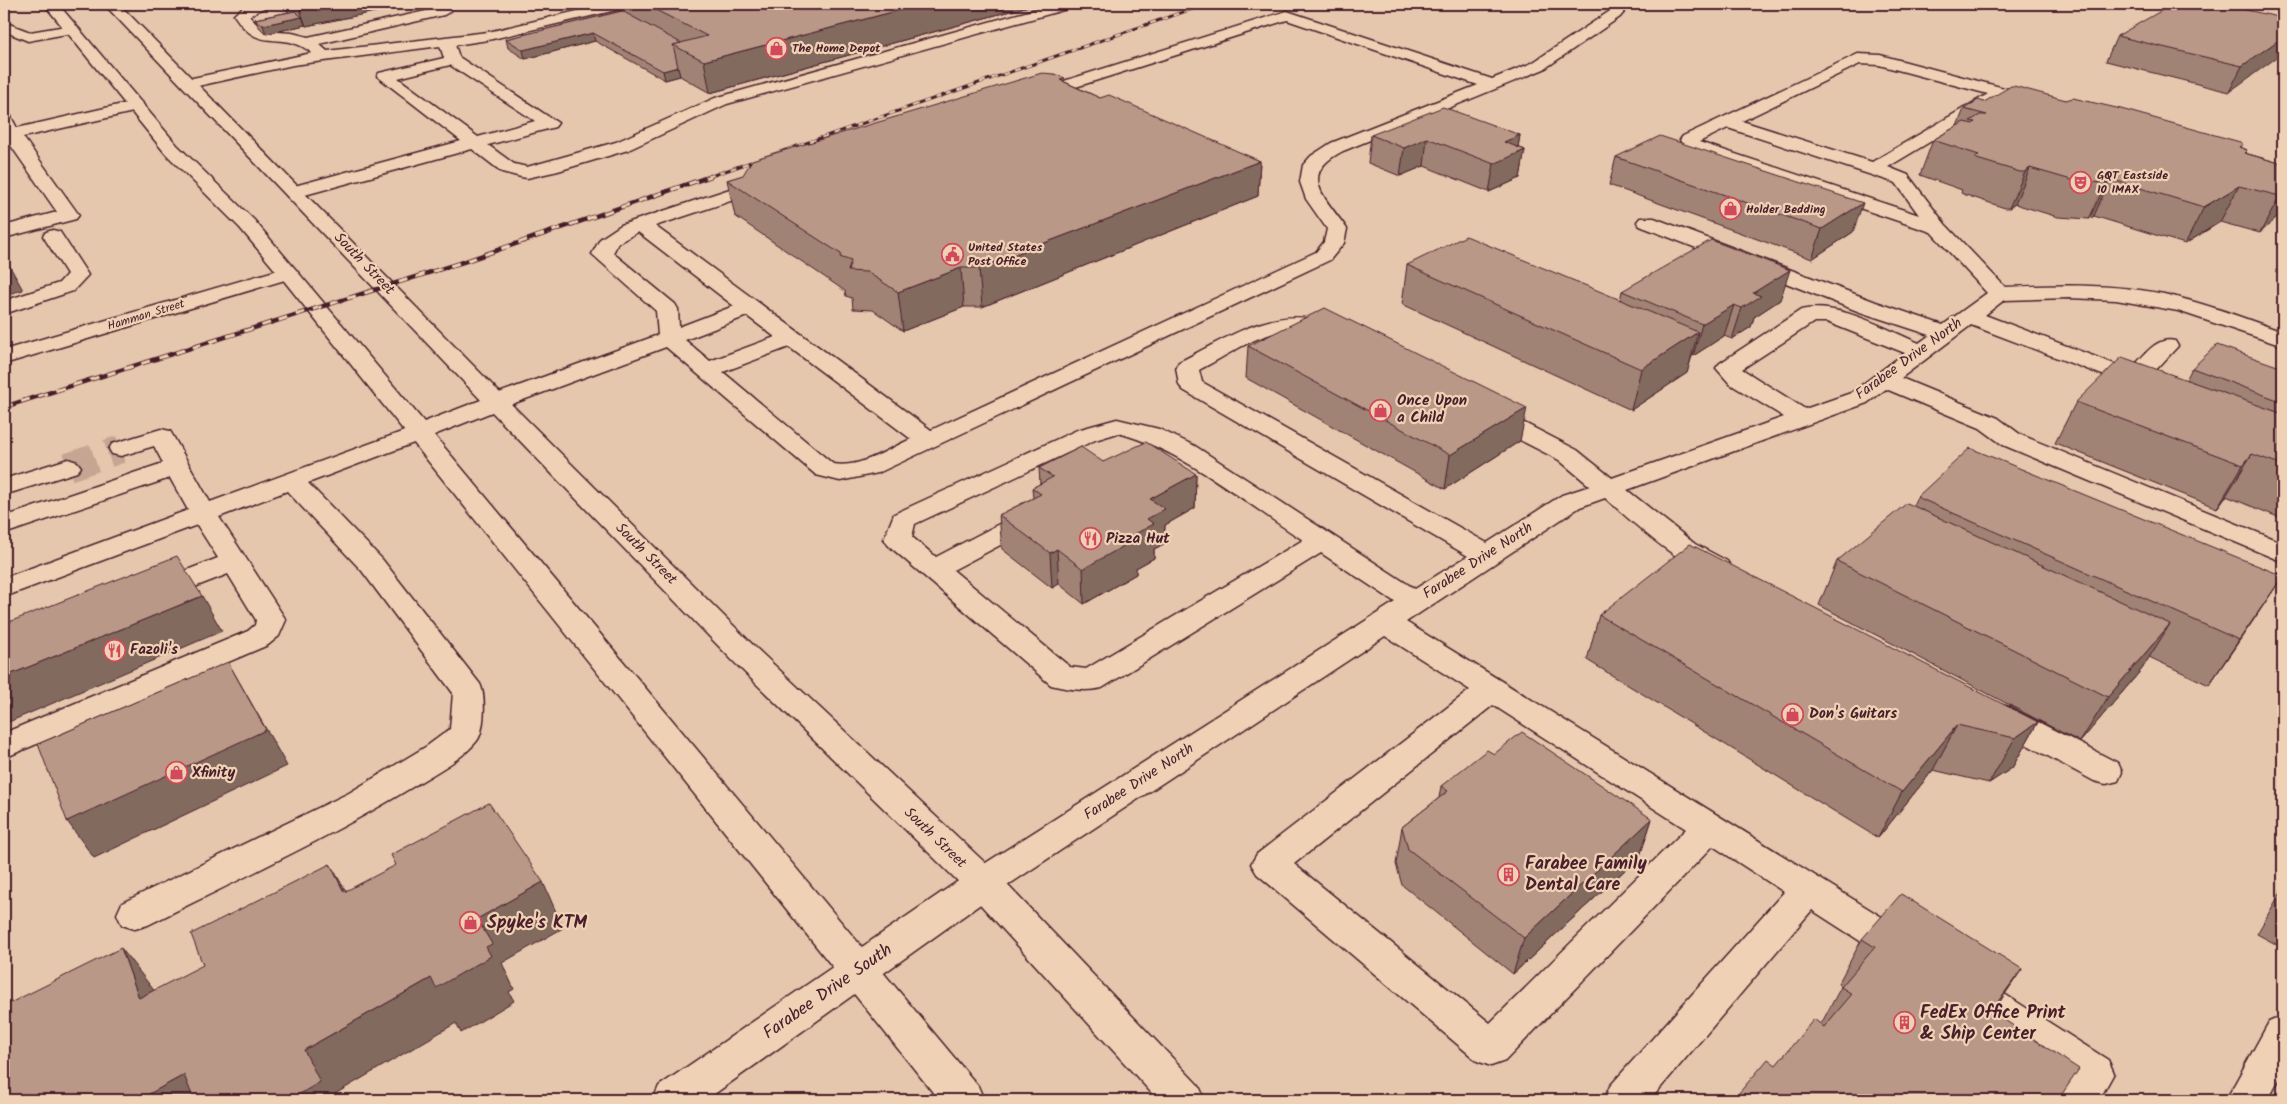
<svg xmlns="http://www.w3.org/2000/svg" width="2287" height="1104" font-family="Kalam,sans-serif">
	<style>
		.lines { fill: none; stroke-linecap: round; stroke-linejoin: round }
		.minor-tunnel { stroke: #c6a593; stroke-width: 28; stroke-dasharray: 28 14; stroke-linecap: butt }
		.minor-casing { stroke: #4a1f2b; stroke-width: 3 }
		.major-casing { stroke: #4a1f2b; stroke-width: 3 }
		.minor { fill: #efd2b5; fill-rule: evenodd }
		.major { fill: #efd2b5; fill-rule: evenodd }
		.rail-far1-casing { stroke: #4a1f2b; stroke-width: 3 }
		.rail-casing { stroke: #4a1f2b; stroke-width: 4.5 }
		.rail-far1 { stroke: #efd2b5; stroke-width: 2; stroke-dasharray: 6; stroke-linecap: butt }
		.rail { stroke: #efd2b5; stroke-width: 3; stroke-dasharray: 9; stroke-linecap: butt }
		.wall { fill: #a08375; stroke: #4a1f2b }
		.shaded-wall { fill: #826a5f; stroke: #4a1f2b }
		.building { fill: #ba9888; stroke: #4a1f2b }
		.labels { text-anchor: middle; dominant-baseline: central; stroke-width: 4.5; stroke-linejoin: round; paint-order: stroke }
		.far-poi-label { font-size: 12px; font-weight: bold; fill: #4a1f2b; stroke: #efd2b5; text-anchor: start }
		.far-street-label { font-size: 12px; fill: #4a1f2b; stroke: #efd2b5 }
		.street-label { font-size: 15px; fill: #4a1f2b; stroke: #efd2b5 }
		.poi-label { font-size: 15px; font-weight: bold; fill: #4a1f2b; stroke: #efd2b5; text-anchor: start }
		.near-poi-label { font-size: 18px; font-weight: bold; fill: #4a1f2b; stroke: #efd2b5; text-anchor: start }
		.near-street-label { font-size: 18px; fill: #4a1f2b; stroke: #efd2b5 }
	</style>
	<rect width="100%" height="100%" fill="#e5c7ad"/>
	<filter id="ink" filterUnits="userSpaceOnUse"><feTurbulence type="fractalNoise" baseFrequency=".02" numOctaves="2"/><feDisplacementMap in="SourceGraphic" scale="10" xChannelSelector="R" yChannelSelector="G"/><feConvolveMatrix kernelMatrix="1 2 1 2 8 2 1 2 1" color-interpolation-filters="sRGB"/></filter>
	<g filter="url(#ink)">
		<g class="lines">
			<polyline class="minor-tunnel" points="68,467 121,449"/>
			<defs>
				<g id="minor">
					<path d="M 252,4 L 271,4 L 249,16 L 263,31 L 292,33 L 308,37 L 444,7 L 451,11 L 444,15 L 319,44 L 327,51 L 488,32 L 607,4 L 631,4 L 629,7 L 488,40 L 455,45 L 459,57 L 558,123 L 555,127 L 488,145 L 514,164 L 527,167 L 616,142 L 715,98 L 1054,4 L 1076,4 L 1074,7 L 727,104 L 628,150 L 558,171 L 527,178 L 521,177 L 502,172 L 472,149 L 294,198 L 287,196 L 285,192 L 287,188 L 461,141 L 377,76 L 379,73 L 444,58 L 440,46 L 293,65 L 189,88 L 183,86 L 181,83 L 183,80 L 312,53 C 279,27 261,57 234,15 L 243,7 ZM 450,65 L 535,121 L 478,137 L 398,78 Z"/>
					<path d="M 1617,4 L 1631,4 L 1620,17 L 1544,69 L 1343,151 C 1296,175 1326,198 1347,229 L 1344,243 L 1330,260 L 878,473 L 840,481 L 816,475 L 666,347 L 504,407 L 496,409 L 488,407 L 484,402 L 488,397 L 658,335 L 656,311 L 592,254 L 600,239 L 621,225 L 766,177 L 773,179 L 775,183 L 773,187 L 655,226 L 931,430 L 1316,252 L 1324,242 L 1327,229 L 1306,199 L 1300,182 L 1303,165 L 1311,156 L 1331,143 L 1478,85 L 1287,20 L 1041,98 L 1029,98 L 1027,95 L 1029,92 L 1287,11 L 1492,79 L 1532,63 L 1610,11 ZM 638,232 L 734,306 L 679,327 L 678,309 L 675,304 L 613,253 L 618,243 ZM 747,316 L 775,337 L 710,361 L 685,340 ZM 789,347 L 911,439 C 888,449 860,469 833,464 L 723,372 Z"/>
					<polygon points="4,22 30,32 72,25 79,29 72,33 28,41 4,31"/>
					<path d="M 1858,54 L 1880,55 L 2042,98 L 2044,102 L 2042,106 L 2036,107 L 2000,97 L 1998,101 L 1888,167 L 1908,175 L 1945,224 L 2005,287 C 2057,285 2112,283 2164,294 C 2204,303 2244,318 2283,332 L 2283,346 L 2178,311 L 2116,300 L 2069,298 L 2004,300 L 1985,315 L 2130,370 C 2143,358 2155,336 2175,341 L 2178,346 L 2142,385 L 2134,387 L 1971,325 L 1901,378 L 1998,418 L 2021,435 L 2283,543 L 2283,562 L 2003,445 L 1980,428 L 1886,389 L 1867,403 L 1627,490 L 1695,544 L 1727,561 L 1731,567 L 1727,573 C 1694,582 1630,519 1605,498 L 1580,507 L 1406,622 L 1914,937 L 1920,948 L 1914,959 L 1901,964 L 1888,959 L 1812,910 L 1650,1100 L 1604,1100 L 1610,1086 L 1784,892 L 1713,846 L 1505,1061 L 1491,1066 L 1477,1061 L 1257,874 L 1251,864 L 1257,854 L 1470,690 L 1385,636 L 996,893 L 706,1100 L 653,1100 L 659,1086 L 970,873 L 1395,602 L 1321,553 L 1102,688 C 1085,692 1068,689 1051,685 L 888,545 L 884,539 L 894,514 L 1077,430 L 1117,419 L 1159,429 L 1195,446 L 1415,589 L 1468,556 L 1183,390 L 1179,385 L 1176,367 L 1179,362 C 1222,341 1271,306 1320,321 C 1329,324 1338,327 1343,334 L 1340,339 C 1324,343 1312,329 1295,330 C 1262,330 1228,355 1199,370 L 1202,382 L 1487,543 L 1562,495 L 1590,486 L 1559,460 L 1481,420 L 1478,415 L 1481,410 L 1490,408 L 1499,410 L 1577,450 L 1612,478 L 1784,417 L 1730,384 L 1716,368 L 1720,363 L 1801,310 C 1838,301 1885,329 1919,343 L 1930,335 L 1860,312 L 1640,226 L 1637,222 L 1640,218 L 1654,218 L 1876,302 L 1943,325 L 1987,293 L 1931,232 L 1686,150 L 1680,140 L 1683,136 ZM 1860,64 L 1879,65 L 1988,94 L 1872,162 L 1742,121 ZM 1728,128 L 1896,183 L 1919,215 L 1699,142 ZM 1814,322 L 1827,322 L 1905,353 L 1851,393 L 1805,409 L 1742,369 ZM 1118,433 C 1183,450 1246,503 1303,540 L 1086,669 L 1070,667 L 953,570 L 1042,523 L 1046,517 L 1042,511 L 1033,509 L 1024,511 L 936,557 L 912,537 L 915,524 L 1095,440 ZM 1493,705 L 1686,829 L 1490,1023 L 1294,864 Z"/>
					<polygon points="136,101 142,102 144,106 142,110 23,137 79,215 76,219 4,238 4,226 57,212 7,140 4,140 4,114 10,115 17,128"/>
					<polygon points="53,230 60,232 88,275 73,291 4,314 4,301 59,283 67,274 43,236 46,232"/>
					<polygon points="288,267 295,269 298,273 295,277 4,364 4,350"/>
					<path d="M 418,426 L 427,428 L 430,433 L 427,438 L 308,483 L 382,559 L 480,684 C 486,695 485,733 476,742 C 460,761 434,773 414,786 C 329,838 237,880 148,925 L 135,929 L 122,925 L 117,914 L 122,903 L 349,793 L 427,746 L 450,729 L 453,693 L 362,571 L 287,491 L 219,517 L 286,620 L 279,636 L 268,645 L 4,758 L 4,733 L 248,631 L 255,625 L 256,620 L 228,574 L 156,602 L 146,600 L 142,593 L 146,586 L 218,558 L 197,525 L 4,597 L 4,578 L 188,510 L 170,478 L 4,534 L 4,517 L 163,463 L 154,446 L 121,456 L 112,454 L 109,449 L 112,444 L 161,429 L 170,431 L 173,436 L 210,502 Z"/>
					<polygon points="68,459 77,462 81,467 77,472 4,495 4,479"/>
					<polygon points="1998,704 2009,707 2118,763 2122,772 2118,781 2106,784 2094,781 1987,723 1982,715 1987,707"/>
					<polygon points="1963,971 1976,976 2108,1060 2114,1073 2099,1100 2056,1100 2067,1078 1950,1000 1944,988 1950,976"/>
					<polygon points="2283,1016 2283,1072 2268,1100 2226,1100 2269,1022"/>
				</g>
				<polygon id="major" points="44,4 58,4 177,145 254,220 424,422 481,400 104,4 119,4 504,397 756,648 996,873 1199,1086 1205,1100 1158,1100 970,893 734,662 492,412 434,435 978,1086 984,1100 939,1100 281,277 240,228 165,153"/>
			</defs>
			<use href="#minor" class="minor-casing"/>
			<use href="#major" class="major-casing"/>
			<use href="#minor" class="minor"/>
			<use href="#major" class="major"/>
			<defs>
				<polyline id="rail-far1" points="708,177 1206,4"/>
				<polyline id="rail" points="4,407 466,261 711,176"/>
			</defs>
			<use href="#rail-far1" class="rail-far1-casing"/>
			<use href="#rail" class="rail-casing"/>
			<use href="#rail-far1" class="rail-far1"/>
			<use href="#rail" class="rail"/>
		</g>
		<g class="wall">
			<polygon points="283,4 413,4 306,26 305,25 266,34 259,27 255,19 289,12 285,9"/>
			<polygon points="621,4 1036,4 710,93 680,76 665,80 595,41 525,59 508,48 506,39 622,11"/>
			<polygon points="2283,18 2229,92 2106,61 2117,36"/>
			<polygon points="2283,66 2283,77 2278,75"/>
			<polygon points="1065,82 1100,98 1260,161 1258,196 982,307 964,307 903,331 873,310 853,309 852,298 846,296 845,291 735,216 727,180"/>
			<polygon points="2066,100 2243,144 2241,147 2247,150 2245,153 2283,164 2283,211 2260,233 2220,222 2185,244 2094,216 2089,219 2058,217 2015,204 2009,208 2005,208 1963,194 1961,193 1962,190 1920,175 1933,140 1957,126 1964,109 1984,102"/>
			<polygon points="1371,135 1520,135 1518,147 1525,150 1520,178 1489,192 1424,166 1400,176 1368,163"/>
			<polygon points="1616,157 1853,232 1812,259 1609,185"/>
			<polygon points="1407,265 1620,300 1622,291 1780,300 1754,317 1751,327 1732,339 1724,336 1693,356 1692,356 1687,373 1631,410 1402,304"/>
			<polygon points="1248,346 1520,441 1445,489 1246,378"/>
			<polygon points="2192,368 2283,368 2283,519 2226,496 2217,508 2055,443 2076,402 2186,380"/>
			<polygon points="1103,462 1196,474 1195,508 1165,525 1164,544 1154,549 1154,558 1136,568 1136,574 1084,604 1059,584 1052,588 1002,549 999,515 1033,498 1032,488 1040,484 1039,468"/>
			<polygon points="1917,497 2283,576 2209,685 2149,657 2142,669 2080,742 1819,605 1837,561 1913,505"/>
			<polygon points="1599,615 2038,722 2012,768 1989,783 1933,770 1878,838 1587,660"/>
			<polygon points="1494,754 1652,819 1640,856 1513,974 1402,885 1396,864 1402,827 1439,798 1441,786"/>
			<polygon points="2283,888 2283,948 2257,934"/>
			<polygon points="1862,939 2022,969 1992,1013 1733,1100 1776,1065 1821,1024 1841,987 1838,984"/>
		</g>
		<g class="shaded-wall">
			<polygon points="298,4 413,4 306,26"/>
			<polygon points="923,4 1036,4 710,93 704,61"/>
			<polygon points="302,17 305,25 266,34 263,25"/>
			<polygon points="593,33 595,41 525,59 523,50"/>
			<polygon points="2283,37 2283,53 2229,92 2242,66"/>
			<polygon points="678,67 680,76 665,80 663,71"/>
			<polygon points="1520,135 1517,154 1525,150 1520,178 1489,192 1494,164 1504,142"/>
			<polygon points="1427,138 1424,166 1400,176 1404,148"/>
			<polygon points="1260,161 1258,196 982,307 979,268"/>
			<polygon points="2030,168 2015,204 2009,208 2025,172"/>
			<polygon points="2110,179 2094,216 2089,219 2106,183"/>
			<polygon points="2239,186 2220,222 2185,244 2204,207"/>
			<polygon points="2283,193 2283,211 2260,233 2280,196"/>
			<polygon points="1863,203 1853,232 1812,259 1822,229"/>
			<polygon points="4,256 23,290 4,295"/>
			<polygon points="961,268 964,307 903,331 898,292"/>
			<polygon points="1790,270 1780,300 1754,317 1751,327 1732,339 1742,308 1753,293"/>
			<polygon points="1734,305 1724,336 1693,356 1702,324"/>
			<polygon points="1698,332 1687,373 1631,410 1641,369"/>
			<polygon points="1527,408 1520,441 1445,489 1450,455"/>
			<polygon points="2252,454 2226,496 2217,508 2243,465"/>
			<polygon points="1196,474 1195,508 1165,525 1164,544 1154,549 1154,558 1136,568 1136,574 1084,604 1083,569 1131,536 1147,519 1150,499"/>
			<polygon points="1057,549 1059,584 1052,588 1050,553"/>
			<polygon points="2283,576 2253,621 2209,685 2239,640"/>
			<polygon points="202,596 222,631 4,724 4,677"/>
			<polygon points="2170,624 2142,669 2080,742 2108,697"/>
			<polygon points="228,662 287,766 94,858 67,821"/>
			<polygon points="2038,722 2012,768 1989,783 2015,738"/>
			<polygon points="1957,725 1933,770 1878,838 1902,792"/>
			<polygon points="1652,819 1640,856 1513,974 1524,938"/>
			<polygon points="330,864 357,910 344,892"/>
			<polygon points="543,882 563,928 502,963 514,989 509,992 514,1001 461,1033 456,1023 335,1094 338,1100 294,1100 293,1098 304,1050 486,947 477,919"/>
			<polygon points="121,948 156,993 139,998"/>
			<polygon points="2022,969 1991,1015 1991,1011"/>
			<polygon points="184,1075 204,1100 138,1100"/>
		</g>
		<g class="building">
			<polygon points="644,4 923,4 704,61 673,45 707,36"/>
			<polygon points="2173,4 2219,4 2283,18 2283,37 2242,66 2117,36"/>
			<polygon points="295,11 302,17 263,25 255,19"/>
			<polygon points="622,11 681,43 673,45 678,67 663,71 593,33 523,50 506,39"/>
			<polygon points="1042,73 1054,74 1065,78 1060,80 1100,98 1109,95 1260,161 979,268 961,268 898,292 867,272 848,271 851,261 840,257 841,254 727,180 743,175 752,160"/>
			<polygon points="2011,86 2014,86 2066,100 2073,98 2121,109 2240,142 2243,144 2239,147 2247,150 2244,153 2283,164 2283,193 2280,196 2239,186 2204,207 2110,179 2106,183 2075,181 2030,168 2025,172 2020,172 1977,159 1975,157 1979,155 1933,140 1964,122 1973,124 1975,122 1970,121 1980,115 1987,115 1964,109 1978,100 1984,102"/>
			<polygon points="1443,107 1520,135 1504,142 1525,150 1494,164 1427,138 1404,148 1371,135"/>
			<polygon points="1660,136 1863,203 1822,229 1616,157"/>
			<polygon points="1466,236 1698,332 1641,369 1407,265"/>
			<polygon points="1711,240 1790,270 1753,293 1761,296 1742,308 1734,305 1702,324 1622,291"/>
			<polygon points="1325,308 1527,408 1450,455 1248,346"/>
			<polygon points="2217,345 2283,368 2283,402 2192,368"/>
			<polygon points="2122,357 2283,414 2283,465 2252,454 2243,465 2076,402"/>
			<polygon points="1146,442 1196,474 1150,499 1165,509 1147,519 1154,524 1131,536 1136,539 1083,569 1057,549 1050,553 999,515 1041,494 1032,488 1053,477 1039,468 1081,447 1103,462"/>
			<polygon points="1970,448 2283,576 2239,640 1917,497"/>
			<polygon points="1907,503 2170,624 2108,697 1837,561"/>
			<polygon points="1690,544 2038,722 2015,738 1957,725 1902,792 1599,615"/>
			<polygon points="177,556 202,596 4,677 4,624"/>
			<polygon points="228,662 266,730 67,821 38,744"/>
			<polygon points="1522,732 1652,819 1524,938 1408,849 1402,827 1448,791 1441,786 1487,750 1494,754"/>
			<polygon points="489,803 543,882 477,919 492,944 486,947 491,956 436,988 431,978 304,1050 320,1082 293,1098 294,1100 194,1100 184,1075 138,1100 4,1100 4,1006 121,948 139,998 203,965 191,934 330,864 344,892 396,865 391,855"/>
			<polygon points="1901,894 2022,969 1991,1011 2079,1069 2058,1100 1733,1100 1768,1059 1776,1065 1814,1019 1824,1027 1852,994 1841,987 1875,947 1862,939"/>
		</g>
	</g>
	<defs>
		<symbol id="shop-ring" viewBox="-11 -11 22 22"><circle r="9.5" fill="#efd2b5" stroke="#d1495b" stroke-width="1.5"/><path d="M-5-2.5h2.3a2.7 3.5 0 0 1 5.4 0H5L5.5 6h-11ZM-1.5-2.5h3a1.5 2.3 0 0 0-3 0Z" fill="#d1495b"/></symbol>
		<symbol id="theatre-ring" viewBox="-11 -11 22 22"><circle r="9.5" fill="#efd2b5" stroke="#d1495b" stroke-width="1.5"/><path d="M-5-5.5Q0-4 5-5.5V0Q5 5 0 6Q-5 5-5 0ZM-3.3-2.5H-1v1.5H-3.3ZM1-2.5H3.3v1.5H1ZM-2.8 1Q0 5.5 2.8 1Z" fill="#d1495b"/></symbol>
		<symbol id="civic-ring" viewBox="-11 -11 22 22"><circle r="9.5" fill="#efd2b5" stroke="#d1495b" stroke-width="1.5"/><path d="M-.6-6.5H3V-4.5H.6V-3L4-1V1h2V6H-6V1h2V-1L-.6-3ZM-1.2 2.5V6h2.4V2.5Z" fill="#d1495b"/></symbol>
		<symbol id="restaurant-ring" viewBox="-11 -11 22 22"><circle r="9.5" fill="#efd2b5" stroke="#d1495b" stroke-width="1.5"/><path d="M-5-6h1v4h1v-4h1v4h1v-4h1v5L-1.5 .5V6h-2V.5L-5-1ZM5-6V6H3V1.5H1.5Q1.5-4 5-6Z" fill="#d1495b"/></symbol>
		<symbol id="building-ring" viewBox="-11 -11 22 22"><circle r="9.5" fill="#efd2b5" stroke="#d1495b" stroke-width="1.5"/><path d="M-4-6H4V6H1V3H-1V6H-4ZM-2.5-4.3h1.7v1.8h-1.7ZM.8-4.3h1.7v1.8H.8ZM-2.5-1h1.7V.8h-1.7ZM.8-1h1.7V.8H.8Z" fill="#d1495b"/></symbol>
	</defs>
	<g fill-rule="evenodd">
		<use href="#shop-ring" x="764" y="36" width="25" height="25"/>
		<use href="#theatre-ring" x="2068" y="170" width="25" height="25"/>
		<use href="#shop-ring" x="1718" y="196" width="25" height="25"/>
		<use href="#civic-ring" x="940" y="242" width="25" height="25"/>
		<use href="#shop-ring" x="1368" y="398" width="25" height="25"/>
		<use href="#restaurant-ring" x="1078" y="526" width="25" height="25"/>
		<use href="#restaurant-ring" x="102" y="638" width="25" height="25"/>
		<use href="#shop-ring" x="1780" y="702" width="25" height="25"/>
		<use href="#shop-ring" x="164" y="760" width="25" height="25"/>
		<use href="#building-ring" x="1496" y="862" width="25" height="25"/>
		<use href="#shop-ring" x="458" y="910" width="25" height="25"/>
		<use href="#building-ring" x="1892" y="1010" width="25" height="25"/>
	</g>
	<g class="labels">
		<g class="far-poi-label">
			<text x="792" y="48">The Home Depot</text>
			<text x="2097" y="175">GQT Eastside<tspan x="2097" dy="14">10 IMAX</tspan></text>
			<text x="1746" y="209">Holder Bedding</text>
			<text x="968" y="247">United States<tspan x="968" dy="14">Post Office</tspan></text>
		</g>
		<g class="far-street-label">
			<text transform="translate(146 315) rotate(-17)">Hamman Street</text>
		</g>
		<g class="street-label">
			<text transform="translate(364 264) rotate(46)">South Street</text>
			<text transform="translate(1909 359) rotate(-36)">Farabee Drive North</text>
			<text transform="translate(646 554) rotate(45)">South Street</text>
			<text transform="translate(1478 561) rotate(-33)">Farabee Drive North</text>
			<text transform="translate(1139 782) rotate(-33)">Farabee Drive North</text>
			<text transform="translate(935 838) rotate(44)">South Street</text>
		</g>
		<g class="poi-label">
			<text x="1397" y="401">Once Upon<tspan x="1397" dy="17">a Child</tspan></text>
			<text x="1106" y="539">Pizza Hut</text>
			<text x="130" y="650">Fazoli's</text>
			<text x="1809" y="714">Don's Guitars</text>
			<text x="192" y="773">Xfinity</text>
		</g>
		<g class="near-poi-label">
			<text x="1525" y="864">Farabee Family<tspan x="1525" dy="21">Dental Care</tspan></text>
			<text x="487" y="923">Spyke's KTM</text>
			<text x="1920" y="1013">FedEx Office Print<tspan x="1920" dy="21">&amp; Ship Center</tspan></text>
		</g>
		<g class="near-street-label">
			<text transform="translate(828 992) rotate(-35)">Farabee Drive South</text>
		</g>
	</g>
	<rect width="2287" height="1104" fill="none" stroke="#efd2b5" stroke-width="20"/>
	<rect x="10" y="10" width="2267" height="1084" fill="none" stroke="#4a1f2b" stroke-width="2" filter="url(#ink)"/>
</svg>
